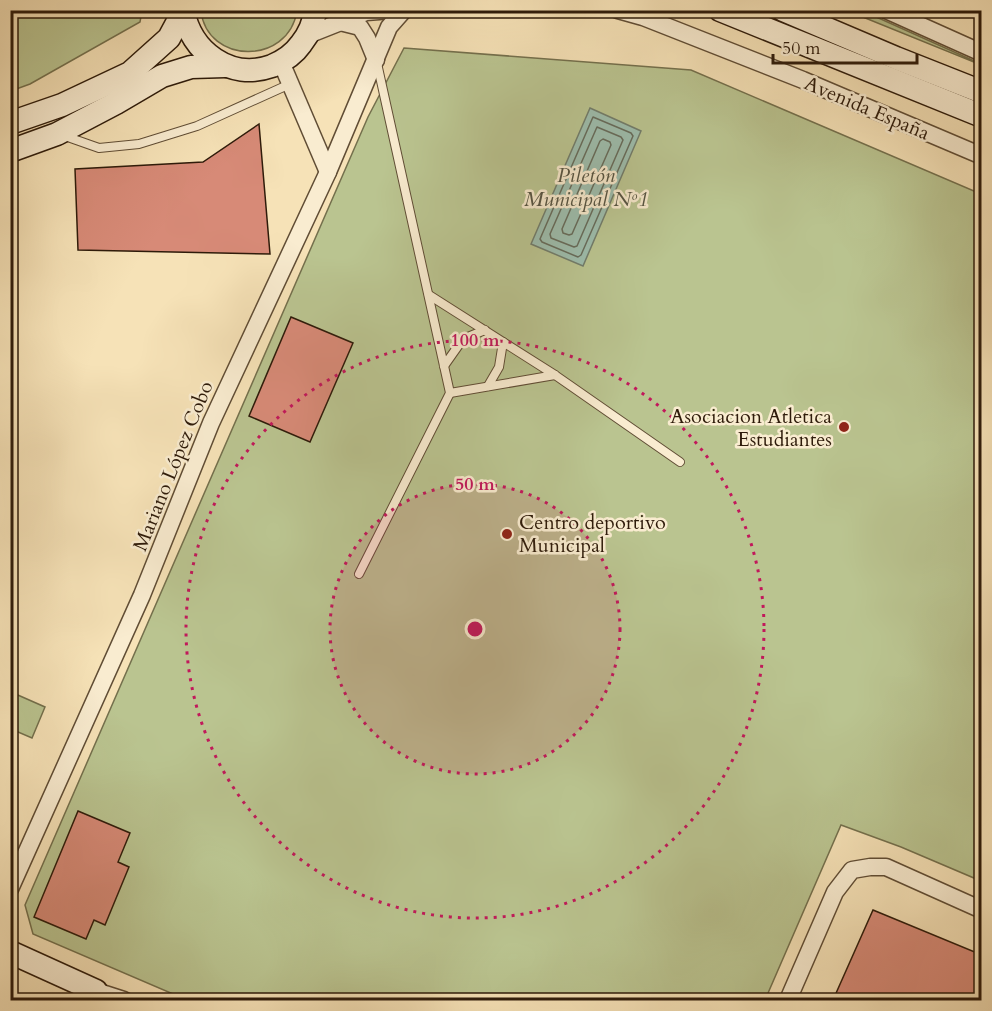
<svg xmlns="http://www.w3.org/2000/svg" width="992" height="1011" font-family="Cardo,serif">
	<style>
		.green { fill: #bac490; stroke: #74704d; stroke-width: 1.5 }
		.water { fill: #9dbeae; stroke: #717d6c; stroke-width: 1.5 }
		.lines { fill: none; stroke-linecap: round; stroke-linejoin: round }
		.shore { stroke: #666c5c; stroke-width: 1.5 }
		.building { fill: #d78a77; stroke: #2e1b0a; stroke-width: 1.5 }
		.service-casing { stroke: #604d35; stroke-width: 10 }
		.minor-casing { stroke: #604d35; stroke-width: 19 }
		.secondary-casing { stroke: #2e1b0a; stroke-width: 25 }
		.service { stroke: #f9ecd0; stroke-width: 8 }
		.minor { stroke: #f9ecd0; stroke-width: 16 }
		.secondary { stroke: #f9ecd0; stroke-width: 22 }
		.ring { fill: none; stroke: #c2185b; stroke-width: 3; stroke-dasharray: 3 6 }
		.poi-dot { fill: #8f2418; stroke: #f9ecd0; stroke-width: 2 }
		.labels { text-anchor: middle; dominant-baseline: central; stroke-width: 5; stroke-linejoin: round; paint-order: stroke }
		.street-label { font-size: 20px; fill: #2e1b0a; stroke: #f9ecd0 }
		.poi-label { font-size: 20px; fill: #2e1b0a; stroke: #f9ecd0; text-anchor: end }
		.water-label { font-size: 21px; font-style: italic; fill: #555443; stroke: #f9ecd0 }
		.centre { fill: #c2185b; stroke: #f9ecd0; stroke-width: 3 }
		.ring-label { font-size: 18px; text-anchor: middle; font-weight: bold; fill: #c2185b; stroke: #f9ecd0; stroke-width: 5; stroke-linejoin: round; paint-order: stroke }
	</style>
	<rect width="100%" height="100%" fill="#f6e2b7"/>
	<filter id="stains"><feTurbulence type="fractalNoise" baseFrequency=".00333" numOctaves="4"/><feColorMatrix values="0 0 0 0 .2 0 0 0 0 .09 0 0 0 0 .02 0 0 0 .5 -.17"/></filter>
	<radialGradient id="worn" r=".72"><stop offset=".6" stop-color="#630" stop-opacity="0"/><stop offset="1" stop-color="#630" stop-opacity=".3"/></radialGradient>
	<g class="green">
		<polygon points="10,11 11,10 142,11 140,22 30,84 11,91"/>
		<path d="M 201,11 L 201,10 L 297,11 C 288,66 207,64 201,11 Z"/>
		<polygon points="848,11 863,11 981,64 981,65"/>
		<polygon points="404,48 691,70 981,194 981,881 901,847 841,825 765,1000 187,1000 33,934 25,905 368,117"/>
		<polygon points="11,692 45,707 32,738 11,729"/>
	</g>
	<polygon class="water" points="590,108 641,131 583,266 531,244"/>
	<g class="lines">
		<g class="shore">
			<polygon points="593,117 631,133 633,136 581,255 578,257 542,242 540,239"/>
			<polygon points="597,127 621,137 623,140 577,246 574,247 551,238 550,234"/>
			<polygon points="603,139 610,142 611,145 572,234 569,235 563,233 562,229 600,141"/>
		</g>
	</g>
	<g class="building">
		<polygon points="259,124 270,254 78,250 75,169 203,162"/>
		<polygon points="291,317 353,343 310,442 249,416"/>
		<polygon points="78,811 130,833 118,862 129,867 105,925 94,920 86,939 34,917"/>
		<polygon points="873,910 982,955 982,1000 833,1000"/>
	</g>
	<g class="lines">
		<defs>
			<g id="service">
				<polyline points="62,135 99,148 139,144 197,126 290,84"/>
				<polyline points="429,295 555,375 680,462"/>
				<polyline points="444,366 463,339 485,330"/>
				<polyline points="488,386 499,367 503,342"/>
				<polyline points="450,393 555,375"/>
				<polyline points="359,574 450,393 377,63"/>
			</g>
			<g id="minor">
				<polyline points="618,10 643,17 803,80 982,156"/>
				<polyline points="886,10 982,53"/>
				<polyline points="340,22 360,27 367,38 376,60"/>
				<polyline points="308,35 366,12 392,10"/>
				<polyline points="281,62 328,172"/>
				<polyline points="10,889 142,595 211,423 328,172 389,27 404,10"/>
				<polyline points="96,991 124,1000"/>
				<polyline points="788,1000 835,892 852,870 870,867 886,867 982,910"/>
			</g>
			<g id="secondary">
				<path d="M 183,10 C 191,52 230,81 272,66 C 284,61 294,54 301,44 C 309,34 314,23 315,10"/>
				<polyline points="720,10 982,116"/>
				<polyline points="783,10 896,58 982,92"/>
				<polyline points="10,123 62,105 130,73 169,38 183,12"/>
				<polyline points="10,151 57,134 116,103 162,76 191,67 225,66"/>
				<polyline points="10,952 96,991 92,1000"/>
			</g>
		</defs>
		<use href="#service" class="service-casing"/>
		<use href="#minor" class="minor-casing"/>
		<use href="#secondary" class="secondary-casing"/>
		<use href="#service" class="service"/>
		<use href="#minor" class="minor"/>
		<use href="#secondary" class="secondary"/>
	</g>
	<circle cx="475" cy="629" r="145" fill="#c2185b" fill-opacity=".12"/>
	<g class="ring">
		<circle cx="475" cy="629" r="145"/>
		<circle cx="475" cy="629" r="289"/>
	</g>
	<g class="poi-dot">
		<circle cx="844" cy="427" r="6"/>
		<circle cx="507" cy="534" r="6"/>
	</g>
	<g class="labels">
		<g class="street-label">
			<text transform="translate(867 108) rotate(23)">Avenida España</text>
			<text transform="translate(173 466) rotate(-68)">Mariano López Cobo</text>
		</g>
		<g class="poi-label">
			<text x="832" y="416">Asociacion Atletica<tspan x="832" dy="23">Estudiantes</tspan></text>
			<text x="519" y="522" text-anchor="start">Centro deportivo<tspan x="519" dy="23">Municipal</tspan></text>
		</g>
		<g class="water-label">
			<text x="586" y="175">Piletón<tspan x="586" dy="24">Municipal Nº1</tspan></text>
		</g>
	</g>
	<circle cx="475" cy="629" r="9" class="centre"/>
	<g class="ring-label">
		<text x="475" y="346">100 m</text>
		<text x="475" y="490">50 m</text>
	</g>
	<rect width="992" height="1011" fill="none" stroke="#f6e2b7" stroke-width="36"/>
	<rect x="12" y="12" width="968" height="987" fill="none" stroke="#2e1b0a" stroke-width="3"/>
	<rect x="18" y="18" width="956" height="975" fill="none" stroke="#2e1b0a" stroke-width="1.5"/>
	<path d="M773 54v9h144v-9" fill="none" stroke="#2e1b0a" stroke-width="3"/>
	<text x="782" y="54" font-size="18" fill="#2e1b0a" stroke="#f9ecd0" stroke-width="4.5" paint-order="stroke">50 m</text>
	<rect width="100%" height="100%" filter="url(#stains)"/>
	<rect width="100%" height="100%" fill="url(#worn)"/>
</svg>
